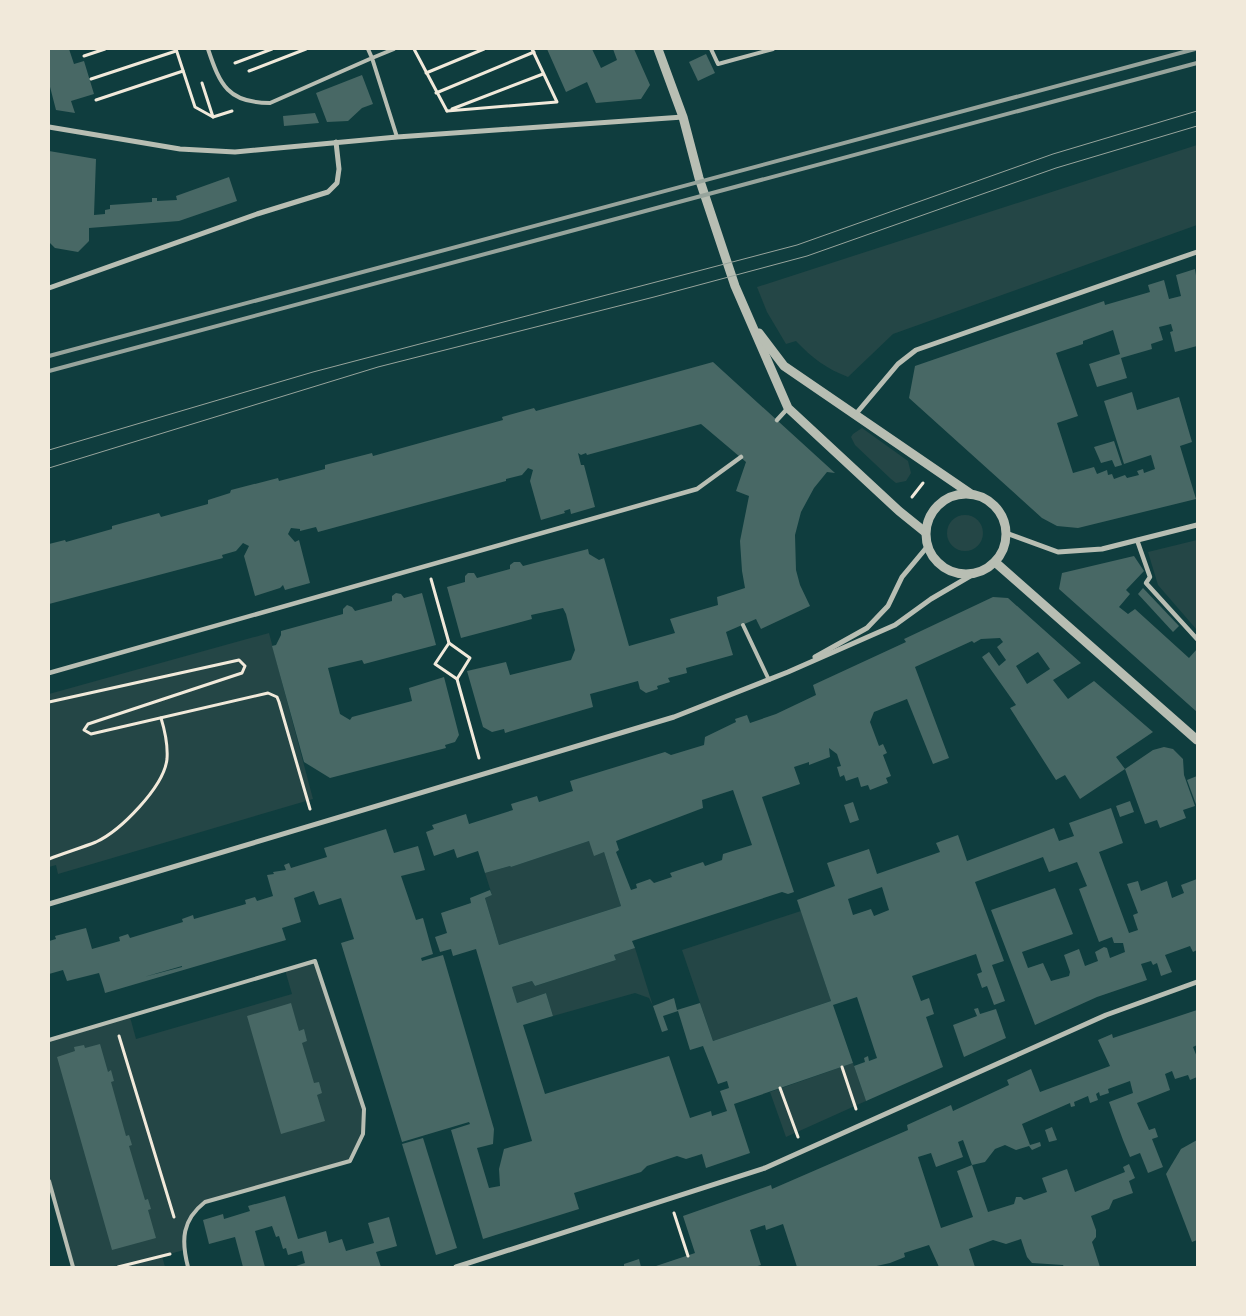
<svg xmlns="http://www.w3.org/2000/svg" width="1246" height="1316" font-family="'DM Sans',sans-serif">
	<style>
		.green { fill: #244646 }
		.building { fill: #486865; fill-rule: evenodd }
		.lines { fill: none; stroke-linecap: round; stroke-linejoin: round }
		.path { stroke: #f1e9da; stroke-width: 3 }
		.service { stroke: #b8beb3; stroke-width: 4 }
		.pedestrian { stroke: #b8beb3; stroke-width: 4.5 }
		.minor { stroke: #b8beb3; stroke-width: 5 }
		.tertiary { stroke: #b8beb3; stroke-width: 9 }
		.tram { stroke: #97a49c; stroke-width: 1 }
		.rail { stroke: #97a49c; stroke-width: 4 }
	</style>
	<rect width="100%" height="100%" fill="#0f3d3e"/>
	<g class="green">
		<path d="M 1197,145 L 1197,225 L 893,334 L 848,377 C 827,369 812,358 796,341 L 786,344 L 767,312 L 757,287 Z"/>
		<polygon points="862,428 908,461 911,473 906,481 896,483 891,479 855,445 851,437 853,434"/>
		<circle cx="965" cy="533" r="18"/>
		<polygon points="1197,540 1197,630 1158,585 1148,552"/>
		<polygon points="269,633 313,799 58,874 56,865 49,867 49,694"/>
		<polygon points="589,841 604,852 621,906 499,945 485,898 492,895 485,873 510,866 511,867"/>
		<polygon points="801,911 831,1001 713,1041 682,950"/>
		<polygon points="635,948 653,1006 649,998 635,993 553,1016 546,993 517,1003 512,987 532,981 535,986 616,960 614,955"/>
		<polygon points="315,961 364,1109 363,1134 350,1161 205,1202 186,1226 184,1250 162,1256 165,1267 73,1267 49,1181 49,1040 130,1017 136,1039 292,994 285,970"/>
		<polygon points="853,1063 866,1101 786,1137 770,1092"/>
	</g>
	<g class="building">
		<polygon points="49,49 69,49 74,64 84,61 94,94 71,101 75,113 56,110 49,83"/>
		<polygon points="547,49 592,49 601,68 617,60 613,49 634,49 650,85 641,99 596,103 587,82 566,92"/>
		<polygon points="706,54 715,73 698,81 689,62"/>
		<polygon points="362,75 373,104 362,108 348,121 327,122 316,93"/>
		<polygon points="315,113 319,123 284,126 283,116"/>
		<polygon points="49,151 96,159 94,215 105,214 105,210 110,209 110,205 152,202 152,198 157,198 157,201 177,200 176,196 229,177 237,201 179,221 89,228 89,241 78,252 55,248 49,242"/>
		<polygon points="1195,269 1197,282 1197,346 1175,352 1170,332 1173,331 1171,324 1159,327 1163,340 1151,344 1152,349 1121,358 1127,378 1097,387 1089,364 1120,354 1113,330 1083,341 1083,344 1056,353 1078,416 1057,423 1073,473 1094,467 1097,474 1107,470 1108,475 1112,474 1114,479 1125,475 1127,478 1139,475 1137,471 1143,469 1144,473 1155,469 1151,455 1124,464 1104,401 1132,392 1137,410 1179,397 1192,442 1180,446 1196,499 1078,528 1057,526 1042,518 909,398 915,366 1104,301 1105,305 1150,292 1148,285 1164,280 1169,299 1181,296 1176,275"/>
		<polygon points="713,362 835,473 827,472 814,488 801,512 795,535 796,570 800,585 810,606 761,629 756,619 726,632 733,655 686,668 687,673 668,678 670,682 657,686 658,689 646,693 640,689 638,681 590,694 593,707 505,733 504,729 492,732 483,727 467,671 506,662 510,675 571,660 575,650 566,614 563,608 531,615 532,619 461,638 447,587 465,582 465,576 468,573 474,573 477,578 510,569 510,565 514,562 520,562 523,566 588,549 589,554 599,560 604,558 629,646 675,633 670,619 718,605 717,597 745,588 742,571 740,541 749,496 736,491 746,462 701,424 587,455 586,453 581,455 578,453 581,465 584,465 595,507 571,514 570,509 564,511 565,513 541,520 530,481 533,470 528,468 522,475 506,479 506,481 318,532 316,527 300,531 300,529 291,528 288,534 295,542 299,540 310,583 285,590 283,585 280,588 255,596 244,556 249,546 243,543 236,551 222,555 223,558 49,604 49,544 65,540 66,542 112,529 112,526 159,513 161,517 208,504 208,500 230,493 231,490 278,478 279,481 325,469 325,465 372,453 373,456 503,420 502,417 534,408 536,411"/>
		<polygon points="1114,441 1122,465 1115,467 1112,460 1101,463 1094,447"/>
		<polygon points="1134,556 1144,571 1126,590 1130,594 1119,607 1128,614 1135,609 1189,658 1197,649 1197,712 1059,589 1062,573"/>
		<polygon points="1143,588 1179,626 1173,632 1138,594"/>
		<polygon points="396,593 401,594 404,598 422,593 436,645 364,664 362,660 328,668 340,714 350,720 352,717 412,701 409,688 444,677 459,735 455,742 445,745 446,748 330,778 304,762 272,646 276,645 281,635 281,631 343,614 343,609 347,605 352,607 355,611 392,601 392,596"/>
		<path d="M 993,597 L 1008,598 L 1081,663 L 1053,680 L 1068,699 L 1094,681 L 1153,732 L 1116,757 L 1125,769 L 1080,799 L 1065,775 L 1056,780 L 1010,708 L 1016,705 L 982,657 L 989,652 L 999,666 L 1006,660 L 997,647 L 1003,642 L 1000,638 L 981,639 L 974,643 L 972,641 L 915,667 L 949,758 L 933,764 L 907,699 L 874,712 L 870,722 L 879,746 L 883,744 L 887,753 L 883,755 L 891,776 L 886,778 L 888,783 L 870,790 L 868,785 L 861,787 L 858,777 L 846,781 L 844,775 L 840,777 L 837,767 L 841,766 L 837,754 L 829,748 L 830,757 L 809,765 L 809,762 L 794,767 L 800,784 L 762,797 L 794,892 L 788,894 L 782,892 L 632,941 L 635,948 L 614,955 L 616,960 L 535,986 L 532,981 L 512,987 L 517,1003 L 546,993 L 553,1016 L 523,1025 L 545,1094 L 669,1056 L 690,1118 L 711,1111 L 712,1116 L 727,1111 L 720,1091 L 729,1088 L 727,1081 L 718,1084 L 703,1046 L 690,1050 L 678,1011 L 663,1016 L 668,1030 L 662,1032 L 653,1006 L 674,998 L 677,1010 L 700,1003 L 713,1041 L 831,1001 L 797,900 L 835,886 L 827,863 L 869,849 L 877,874 L 940,852 L 936,843 L 958,835 L 967,861 L 1054,828 L 1059,841 L 1074,836 L 1069,823 L 1111,808 L 1123,843 L 1099,852 L 1129,933 L 1138,930 L 1133,915 L 1138,913 L 1127,884 L 1138,881 L 1141,891 L 1167,881 L 1172,898 L 1184,893 L 1181,885 L 1197,879 L 1197,950 L 1193,952 L 1190,946 L 1165,955 L 1172,972 L 1161,976 L 1157,963 L 1153,965 L 1151,961 L 1141,964 L 1147,980 L 1097,997 L 1035,1025 L 991,910 L 1055,888 L 1073,934 L 1022,952 L 1028,968 L 1043,963 L 1051,981 L 1069,976 L 1070,972 L 1064,955 L 1079,949 L 1085,966 L 1098,961 L 1095,952 L 1104,947 L 1107,948 L 1110,958 L 1125,952 L 1123,943 L 1114,943 L 1112,937 L 1099,942 L 1079,889 L 1087,886 L 1077,862 L 1049,872 L 1043,857 L 975,882 L 1004,961 L 992,965 L 1005,1001 L 994,1005 L 987,986 L 982,988 L 977,974 L 982,972 L 976,954 L 912,976 L 921,1001 L 929,998 L 934,1014 L 926,1017 L 943,1067 L 866,1101 L 854,1066 L 865,1062 L 864,1058 L 868,1056 L 869,1061 L 877,1058 L 857,997 L 833,1005 L 853,1063 L 734,1104 L 750,1153 L 706,1168 L 702,1154 L 686,1159 L 677,1156 L 647,1166 L 641,1172 L 574,1193 L 579,1209 L 483,1239 L 451,1130 L 470,1124 L 469,1122 L 402,1142 L 341,943 L 354,939 L 341,898 L 319,905 L 314,891 L 294,898 L 301,922 L 282,928 L 286,940 L 105,993 L 104,989 L 118,984 L 104,989 L 99,973 L 67,981 L 63,970 L 49,974 L 49,941 L 56,939 L 55,936 L 86,928 L 92,949 L 120,941 L 119,937 L 128,934 L 130,938 L 183,922 L 182,919 L 193,915 L 194,919 L 246,904 L 245,900 L 255,897 L 257,901 L 273,896 L 267,875 L 274,874 L 273,872 L 286,870 L 284,865 L 289,863 L 291,868 L 327,857 L 324,848 L 386,829 L 394,853 L 418,846 L 425,870 L 401,876 L 416,920 L 423,918 L 433,954 L 421,958 L 422,961 L 443,955 L 494,1129 L 493,1144 L 477,1148 L 489,1188 L 500,1186 L 499,1169 L 504,1149 L 532,1141 L 476,949 L 453,956 L 451,949 L 440,952 L 435,937 L 447,933 L 441,913 L 471,903 L 470,898 L 490,890 L 492,895 L 485,898 L 499,945 L 621,906 L 604,852 L 594,856 L 589,841 L 511,867 L 510,866 L 485,873 L 478,851 L 457,858 L 454,849 L 434,856 L 426,832 L 434,829 L 432,825 L 466,814 L 469,824 L 513,810 L 511,804 L 537,796 L 539,802 L 573,791 L 570,781 L 665,752 L 671,755 L 704,745 L 705,737 L 736,722 L 735,719 L 747,715 L 750,723 L 776,714 L 816,695 L 813,685 L 906,642 L 904,639 ZM 1038,652 L 1050,669 L 1027,684 L 1016,666 ZM 733,790 L 752,845 L 723,854 L 722,860 L 705,866 L 703,862 L 670,873 L 672,877 L 654,883 L 650,879 L 636,884 L 637,888 L 631,890 L 616,852 L 619,850 L 616,841 L 703,808 L 702,800 ZM 882,887 L 889,910 L 874,916 L 871,909 L 853,915 L 848,899 ZM 182,966 L 182,967 L 144,977 Z"/>
		<polygon points="1164,747 1173,749 1183,759 1184,775 1195,806 1183,810 1186,818 1160,828 1157,820 1145,824 1125,769 1153,750"/>
		<polygon points="1197,776 1197,807 1187,780"/>
		<polygon points="1130,801 1134,812 1120,817 1116,806"/>
		<polygon points="853,802 859,820 850,823 844,805"/>
		<polygon points="291,1003 299,1031 304,1029 307,1041 302,1043 314,1083 319,1082 322,1093 317,1095 325,1121 281,1134 247,1016"/>
		<polygon points="978,1008 980,1014 996,1009 1006,1038 964,1057 953,1025 977,1016 974,1009"/>
		<path d="M 1197,1010 L 1197,1045 L 1193,1047 L 1197,1057 L 1197,1077 L 1190,1080 L 1188,1075 L 1175,1079 L 1172,1071 L 1165,1074 L 1170,1090 L 1137,1103 L 1149,1130 L 1155,1128 L 1158,1137 L 1152,1139 L 1163,1167 L 1148,1173 L 1140,1153 L 1130,1157 L 1123,1140 L 1109,1102 L 1133,1093 L 1130,1081 L 1108,1089 L 1109,1093 L 1100,1096 L 1099,1092 L 1096,1094 L 1098,1100 L 1090,1103 L 1088,1096 L 1074,1102 L 1075,1106 L 1071,1107 L 1070,1103 L 1022,1124 L 1030,1145 L 1040,1142 L 1041,1146 L 1032,1150 L 1029,1146 L 1016,1150 L 1005,1145 L 995,1149 L 985,1162 L 972,1165 L 988,1212 L 1014,1204 L 1016,1197 L 1021,1197 L 1024,1200 L 1047,1192 L 1042,1178 L 1067,1169 L 1075,1192 L 1125,1172 L 1123,1167 L 1129,1164 L 1135,1178 L 1129,1181 L 1133,1193 L 1113,1200 L 1109,1209 L 1091,1216 L 1096,1230 L 1096,1237 L 1092,1242 L 1100,1267 L 1064,1267 L 1063,1265 L 1032,1263 L 1027,1257 L 1021,1239 L 1006,1244 L 993,1240 L 969,1249 L 975,1267 L 939,1267 L 929,1245 L 904,1253 L 905,1257 L 890,1263 L 872,1267 L 797,1267 L 783,1224 L 766,1230 L 765,1225 L 750,1230 L 761,1265 L 754,1267 L 653,1267 L 695,1253 L 683,1216 L 771,1185 L 772,1189 L 908,1130 L 907,1125 L 951,1105 L 953,1111 L 1009,1085 L 1007,1080 L 1031,1069 L 1040,1092 L 1110,1066 L 1098,1040 L 1112,1034 L 1113,1038 ZM 963,1140 L 972,1165 L 957,1171 L 973,1217 L 941,1228 L 918,1157 L 931,1153 L 936,1167 L 963,1157 L 958,1142 Z"/>
		<polygon points="100,1044 108,1072 111,1070 114,1081 111,1082 126,1136 129,1135 132,1145 129,1146 145,1200 148,1199 151,1209 148,1210 156,1238 112,1250 57,1057 75,1051 74,1047 84,1045 85,1048"/>
		<polygon points="1052,1127 1057,1140 1049,1142 1045,1130"/>
		<polygon points="423,1138 457,1248 436,1255 402,1144"/>
		<polygon points="1197,1140 1197,1240 1192,1242 1166,1174 1181,1149"/>
		<polygon points="285,1196 298,1239 326,1231 329,1243 342,1239 346,1251 374,1243 368,1223 389,1217 397,1246 376,1252 381,1267 293,1267 305,1263 302,1251 288,1255 286,1248 283,1249 279,1236 276,1237 272,1226 255,1231 265,1267 243,1267 235,1237 209,1244 203,1220 223,1214 224,1219 250,1211 248,1206"/>
		<polygon points="639,1259 641,1267 624,1267 624,1264"/>
	</g>
	<g class="lines">
		<g class="path">
			<polyline points="176,49 195,107 213,117 232,111"/>
			<polyline points="414,49 447,111"/>
			<polyline points="84,56 105,49"/>
			<polyline points="235,63 272,49"/>
			<polyline points="249,71 306,49"/>
			<polyline points="426,73 484,49"/>
			<polyline points="91,79 176,51"/>
			<polyline points="202,83 213,117"/>
			<polyline points="436,93 534,52"/>
			<polyline points="96,100 183,71"/>
			<polyline points="452,109 543,74"/>
			<polyline points="447,111 557,102 532,49"/>
			<polyline points="912,497 923,483"/>
			<polyline points="431,579 449,643 470,658 457,679"/>
			<polyline points="449,643 435,664 457,679 479,758"/>
			<polyline points="49,702 239,660 245,666 242,673 88,724 84,730 91,734 268,693 277,697 279,702 310,809"/>
			<path d="M 49,859 C 64,853 81,848 96,842 C 120,831 164,787 167,759 C 168,745 165,731 161,718"/>
			<polyline points="119,1036 174,1217"/>
			<polyline points="842,1067 856,1109"/>
			<polyline points="780,1088 798,1137"/>
			<polyline points="674,1213 688,1256"/>
			<polyline points="118,1267 170,1254"/>
		</g>
		<g class="service">
			<path d="M 208,49 C 220,85 228,103 270,103 L 372,58 L 368,49"/>
			<polyline points="394,49 372,58 397,137"/>
			<polyline points="711,49 718,64 773,49"/>
			<polyline points="743,625 769,680"/>
			<path d="M 49,1040 L 315,961 L 364,1109 L 363,1134 L 350,1161 L 205,1202 C 182,1220 181,1240 188,1267"/>
			<polyline points="49,1181 73,1267"/>
		</g>
		<g class="pedestrian">
			<polyline points="777,420 788,408"/>
			<polyline points="1137,540 1150,577 1146,583 1197,639"/>
			<polyline points="49,673 697,489 741,457"/>
		</g>
		<g class="minor">
			<polyline points="49,127 180,149 235,152 397,137 683,117"/>
			<polyline points="49,288 257,214 328,192 337,183 339,169 336,142"/>
			<polyline points="855,415 898,364 916,350 1197,252"/>
			<polyline points="1006,533 1058,552 1102,549 1197,525"/>
			<polyline points="815,657 867,628 888,606 902,577 927,547"/>
			<polyline points="49,904 674,717 788,672 895,625 931,599 972,575"/>
			<polyline points="456,1267 765,1168 1106,1015 1197,982"/>
		</g>
		<g class="tertiary">
			<polyline points="658,49 683,117 699,178 735,286 788,408 899,511 925,532"/>
			<polyline points="759,333 784,366 971,494"/>
			<circle cx="966" cy="534" r="40"/>
			<polyline points="995,562 1197,740"/>
		</g>
		<g class="tram">
			<polyline points="49,450 313,372 797,245 1053,154 1197,111"/>
			<polyline points="49,468 378,367 654,297 807,256 1056,168 1197,126"/>
		</g>
		<g class="rail">
			<polyline points="49,356 1195,49"/>
			<polyline points="49,371 1197,63"/>
		</g>
	</g>
	<rect width="1246" height="1316" fill="none" stroke="#f1e9da" stroke-width="100"/>
</svg>
